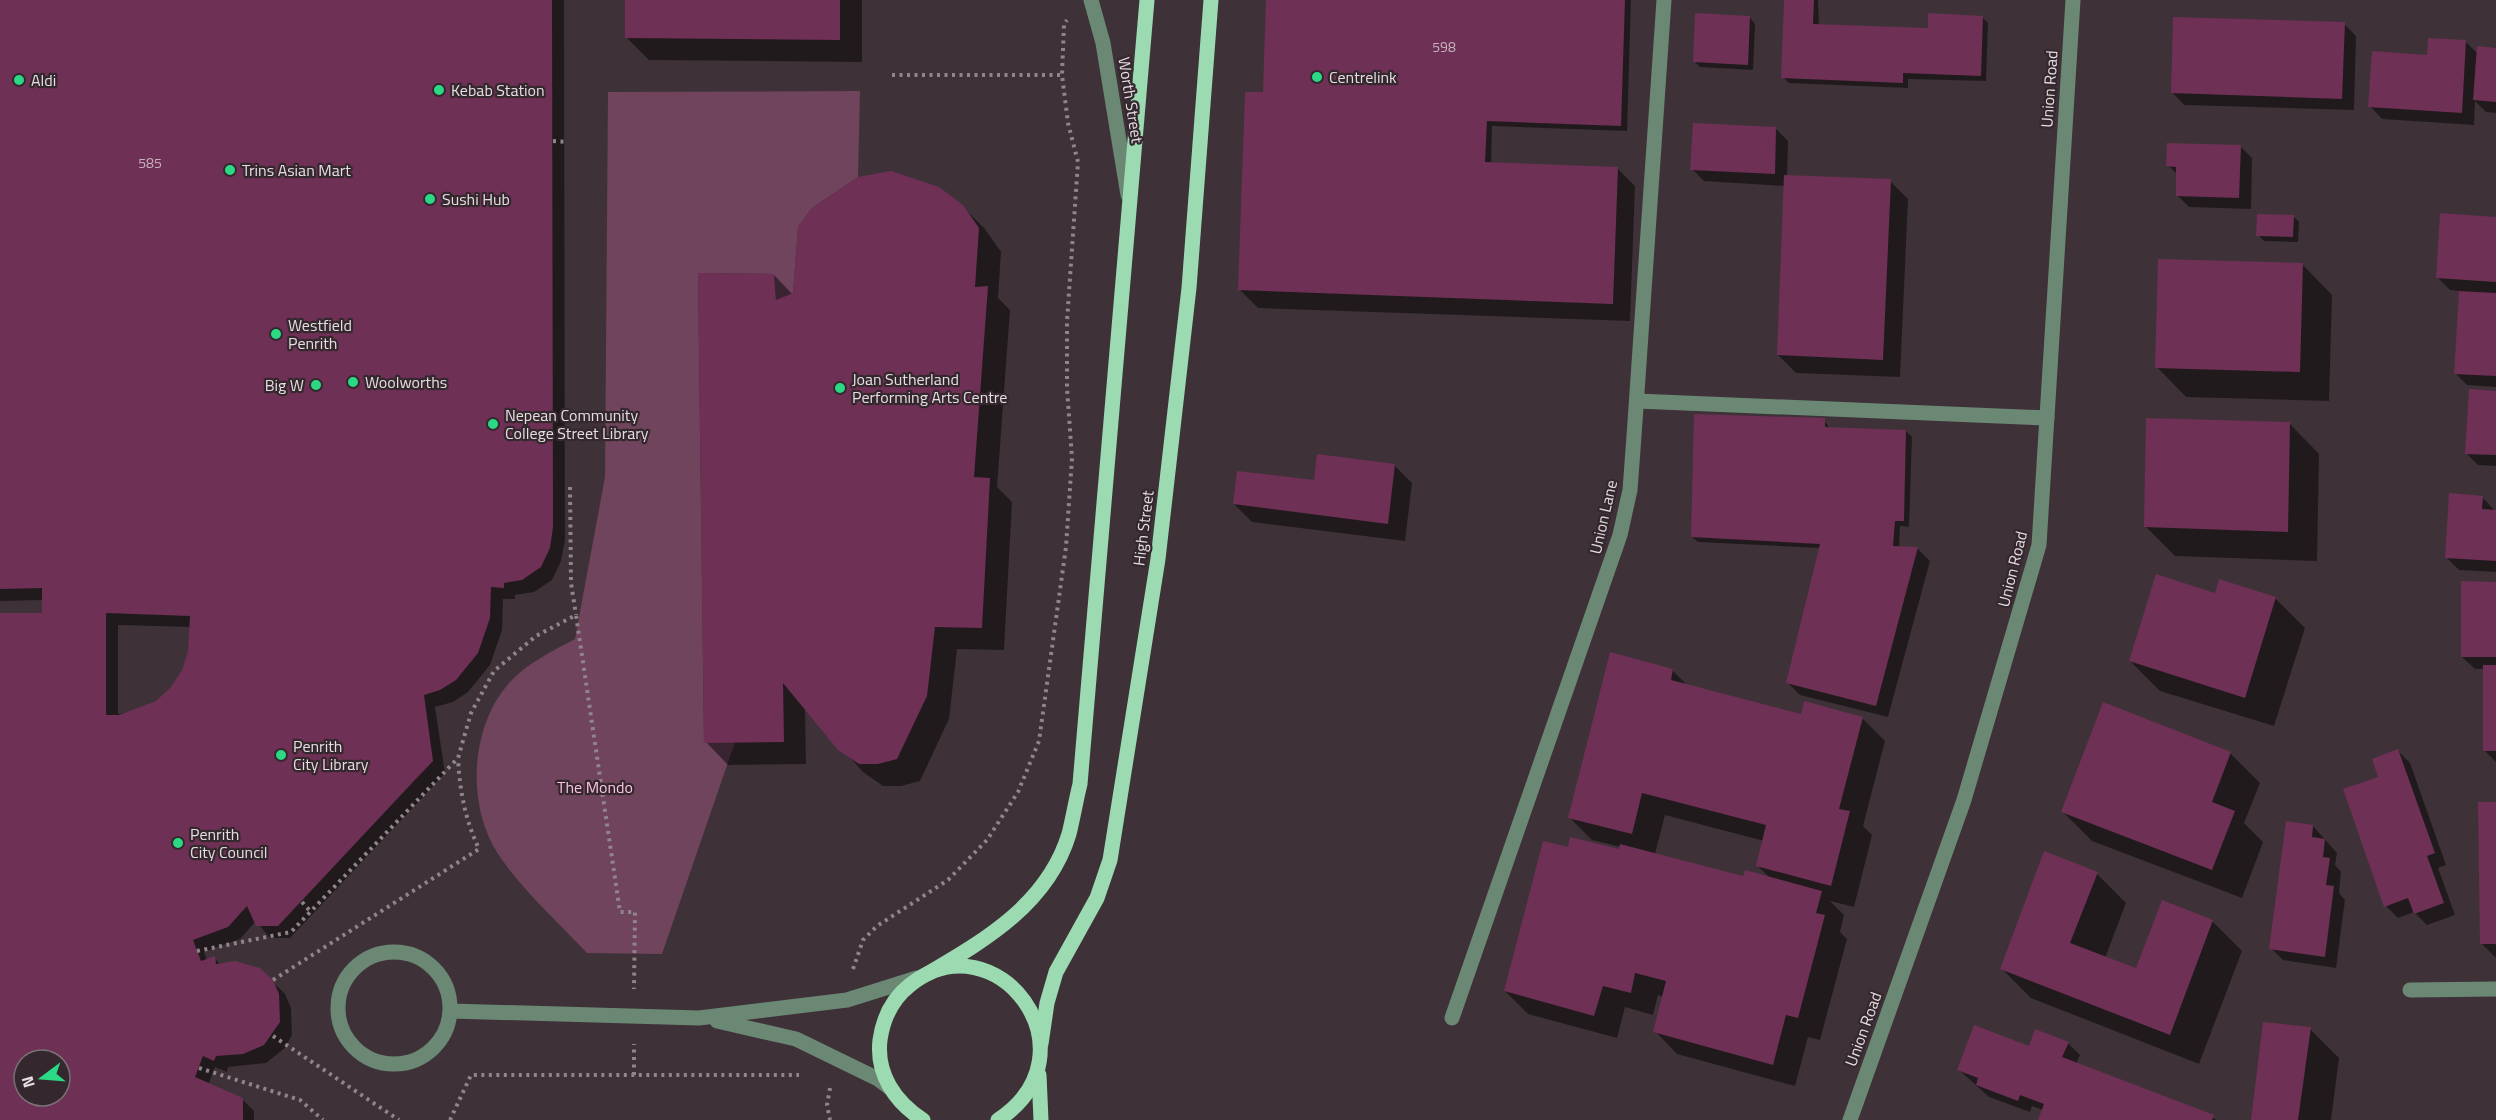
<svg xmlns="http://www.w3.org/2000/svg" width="2496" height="1120" font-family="'Titillium Web',sans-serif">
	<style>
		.green { fill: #70445c }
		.shadow { fill: #0007; fill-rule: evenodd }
		.building { fill: #6e3054; fill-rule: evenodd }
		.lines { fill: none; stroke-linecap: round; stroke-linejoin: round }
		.path { stroke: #8f858a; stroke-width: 4; stroke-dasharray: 3 4.5; stroke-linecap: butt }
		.minor { stroke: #6b8875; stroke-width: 15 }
		.major { stroke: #9cdab2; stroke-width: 15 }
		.poi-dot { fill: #2bd884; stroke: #34282e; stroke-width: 2 }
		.labels { text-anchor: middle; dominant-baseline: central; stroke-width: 4.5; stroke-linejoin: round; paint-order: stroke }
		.number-label { font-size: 14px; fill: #c7b2be }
		.poi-label { font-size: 16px; fill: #e5dde1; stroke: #34282e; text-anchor: start }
		.street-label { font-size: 16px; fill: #e5dde1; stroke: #34282e }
		.park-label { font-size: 16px; fill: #fdc2e0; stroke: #34282e }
	</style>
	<rect width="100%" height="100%" fill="#3e3238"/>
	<path class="green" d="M 860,91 L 858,177 L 812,208 L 798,227 L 793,293 L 776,300 L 774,274 L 698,273 L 704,743 L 735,742 L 662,954 L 587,953 C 558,922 522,890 498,854 C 466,805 470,726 510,682 C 527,663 553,651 575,639 L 605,477 L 608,92 Z"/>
	<g class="shadow">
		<path d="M 0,0 L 564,0 L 565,540 L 561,561 L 552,580 L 534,592 L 515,595 L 515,599 L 503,599 L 502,630 L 490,665 L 468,692 L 453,702 L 435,707 L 445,773 L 424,796 L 290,938 L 270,938 L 256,921 L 240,939 L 204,952 L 207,961 L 214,958 L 220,964 L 272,981 L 285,994 L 291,1008 L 292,1035 L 285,1048 L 266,1063 L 228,1067 L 227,1072 L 215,1067 L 208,1085 L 242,1099 L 254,1111 L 254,1120 L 0,1120 L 0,615 L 44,614 L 43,600 L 0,601 ZM 118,625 L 191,627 L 189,651 L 183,670 L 173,688 L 157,702 L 139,711 L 118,714 ZM 24,1060 L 60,1060 L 60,1096 L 24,1096 Z"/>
		<polygon points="627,0 862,0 862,62 649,60 627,38"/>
		<polygon points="1268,0 1631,0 1627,131 1492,126 1491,165 1617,168 1635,186 1630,321 1258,308 1240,290 1265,94"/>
		<polygon points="1785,0 1818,0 1819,26 1929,30 1982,17 1988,23 1986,81 1908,79 1908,88 1789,83 1783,77"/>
		<polygon points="1750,18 1755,24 1753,70 1700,67 1694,61"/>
		<polygon points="2344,24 2356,36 2354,110 2184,105 2172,92"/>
		<polygon points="2466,42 2477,53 2496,49 2496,113 2486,112 2475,101 2474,125 2382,119 2370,106 2429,57"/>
		<polygon points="1776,129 1788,141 1787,176 1890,181 1908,199 1900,377 1796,373 1778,355 1785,186 1704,181 1692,169"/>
		<polygon points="2240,146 2252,158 2251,209 2189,207 2177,195 2178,175 2168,165"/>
		<polygon points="858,178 962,206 985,229 1001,252 998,298 1010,310 997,487 1012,502 1004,650 957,649 949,719 920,781 901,786 883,786 863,772 805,707 806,764 728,765 706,742 774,275 794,296 813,209"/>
		<polygon points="2293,216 2299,222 2298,242 2264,241 2258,235"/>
		<polygon points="2496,218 2496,387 2467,385 2455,373 2460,291 2450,290 2438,278"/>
		<polygon points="2303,265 2332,295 2329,401 2186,397 2157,367"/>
		<polygon points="2496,392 2496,466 2478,465 2466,453"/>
		<polygon points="1824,420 1830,429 1906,431 1912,437 1909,527 1900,526 1899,548 1918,549 1930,561 1888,717 1800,695 1788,683 1821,548 1698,542 1692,537"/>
		<polygon points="2290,424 2319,454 2317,561 2175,556 2146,527"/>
		<polygon points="1394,465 1412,483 1405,541 1252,522 1234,504 1315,482"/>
		<polygon points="2482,497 2496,512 2496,572 2459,570 2447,558"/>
		<polygon points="2496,583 2496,762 2485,751 2484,669 2475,669 2462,657"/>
		<polygon points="2216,595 2275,598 2305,628 2274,726 2160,691 2130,661"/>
		<path d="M 1672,670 L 1688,686 L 1802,716 L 1862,718 L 1885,741 L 1863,826 L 1872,835 L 1854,907 L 1830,901 L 1844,915 L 1840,932 L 1847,939 L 1820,1040 L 1808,1037 L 1795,1086 L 1677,1054 L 1655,1031 L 1664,997 L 1658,995 L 1653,1015 L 1625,1007 L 1617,1038 L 1528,1014 L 1505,991 L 1569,849 L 1620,851 L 1621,847 L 1592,840 L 1569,817 ZM 1665,815 L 1764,841 L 1758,866 L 1771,879 L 1744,878 L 1655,854 Z"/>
		<polygon points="2398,751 2410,763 2446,865 2438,868 2455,915 2427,925 2414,912 2398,918 2386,906 2380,778"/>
		<polygon points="2230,753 2260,783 2244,823 2263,842 2242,898 2092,841 2062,811"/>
		<polygon points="2496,803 2496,958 2482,944"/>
		<polygon points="2313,826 2337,853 2335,865 2341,872 2339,893 2345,900 2336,968 2283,960 2271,948"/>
		<polygon points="2097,874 2126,903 2105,958 2137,970 2163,902 2213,922 2242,951 2199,1064 2031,998 2001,968"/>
		<polygon points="2310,1029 2339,1058 2331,1120 2252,1120"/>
		<polygon points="2068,1043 2080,1055 2076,1064 2217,1120 2040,1120 2043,1110 2032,1106 2030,1112 1989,1097 1958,1069 2030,1048"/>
	</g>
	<g class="building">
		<path d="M 0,0 L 552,0 L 553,527 L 550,548 L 541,567 L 522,580 L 504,583 L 504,588 L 491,587 L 490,618 L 478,653 L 456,680 L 440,690 L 424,695 L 433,761 L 412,783 L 278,926 L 256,926 L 247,906 L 228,927 L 193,940 L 201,961 L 215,956 L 216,964 L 235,961 L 260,968 L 273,980 L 279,994 L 280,1022 L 264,1045 L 243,1054 L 216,1056 L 214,1061 L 203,1056 L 195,1077 L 243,1098 L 243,1120 L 0,1120 L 0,613 L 42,613 L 42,588 L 0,589 ZM 106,613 L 190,616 L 188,651 L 182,670 L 171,687 L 156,701 L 119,715 L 106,715 ZM 24,1060 L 60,1060 L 60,1096 L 24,1096 Z"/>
		<polygon points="625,0 840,0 840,40 625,38"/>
		<polygon points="1266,0 1625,0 1621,126 1487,121 1485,162 1618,167 1613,304 1238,290 1245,92 1263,92"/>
		<polygon points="1784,0 1814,0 1813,24 1928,28 1928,13 1983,16 1981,76 1903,73 1903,83 1781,78"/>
		<polygon points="1695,13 1750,16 1748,65 1693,62"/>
		<polygon points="2173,17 2345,22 2342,99 2171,93"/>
		<polygon points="2428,38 2466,40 2462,113 2368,107 2372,51 2427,55"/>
		<polygon points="2477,46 2496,48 2496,102 2473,100"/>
		<polygon points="1693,123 1776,127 1775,174 1690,170"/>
		<polygon points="2167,143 2241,145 2239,198 2176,196 2176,167 2166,166"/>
		<polygon points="891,171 939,187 963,205 979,228 975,287 988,286 974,477 990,478 982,628 935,627 927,696 897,759 878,764 859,764 838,750 783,683 784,742 704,743 698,273 774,274 776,300 793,293 798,227 812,208 858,177"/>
		<polygon points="1784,175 1891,179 1883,360 1777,355"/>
		<polygon points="2440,213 2496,217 2496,282 2436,278"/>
		<polygon points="2257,214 2294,215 2293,237 2256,236"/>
		<polygon points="2158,259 2303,263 2300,372 2155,368"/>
		<polygon points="2459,291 2496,293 2496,376 2454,374"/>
		<polygon points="2469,389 2496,391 2496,455 2465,454"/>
		<polygon points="1694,414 1825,418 1825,427 1906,430 1904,521 1895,521 1893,546 1918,547 1876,706 1786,683 1820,544 1691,537"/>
		<polygon points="2146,418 2290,422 2288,532 2144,527"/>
		<polygon points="1317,454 1395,464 1388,524 1233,504 1237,471 1314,480"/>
		<polygon points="2449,493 2483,496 2482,509 2496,510 2496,561 2445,558"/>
		<polygon points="2156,574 2215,593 2219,579 2276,597 2245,698 2129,661"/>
		<polygon points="2461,581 2496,582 2496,657 2461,657"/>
		<polygon points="1610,652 1673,669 1671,680 1801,714 1804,701 1863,717 1839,809 1850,811 1831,886 1756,866 1766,825 1642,793 1632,834 1568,818"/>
		<rect x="2483" y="665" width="13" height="86"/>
		<polygon points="2103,702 2231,752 2212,802 2235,811 2212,870 2061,812"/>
		<polygon points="2398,749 2435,853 2427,856 2444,903 2414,914 2408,898 2384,907 2343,789 2378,777 2372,759"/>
		<polygon points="2478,802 2496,802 2496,944 2480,944"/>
		<polygon points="2286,821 2313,825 2312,837 2325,839 2323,857 2330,858 2326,885 2334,886 2325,957 2269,949"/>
		<polygon points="1570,837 1619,849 1620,844 1743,876 1745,870 1822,891 1816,913 1825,915 1798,1018 1786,1015 1773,1065 1653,1032 1666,981 1635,973 1631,993 1603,986 1594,1016 1504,991 1543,841 1568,847"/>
		<polygon points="2044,851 2098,872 2070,943 2136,968 2162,900 2213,920 2170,1035 2000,969"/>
		<polygon points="2263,1022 2311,1027 2298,1120 2251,1120"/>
		<polygon points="1974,1025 2029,1046 2035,1029 2069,1042 2062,1057 2214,1115 2212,1120 2038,1120 2044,1104 2020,1095 2018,1101 1976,1085 1978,1078 1957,1070"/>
	</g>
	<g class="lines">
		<g class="path">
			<polyline points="892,75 1062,75"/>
			<polyline points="553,141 568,142"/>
			<polyline points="570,487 571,583 576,615"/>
			<polyline points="302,902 311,912"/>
			<polyline points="197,951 291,932 458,758 471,713 494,671 536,636 576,615 620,912 635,912 634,989"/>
			<polyline points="853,969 863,940 877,926 948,880 987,840 1018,792 1039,741 1066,547 1072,458 1067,388 1067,321 1078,162 1068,123 1062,75 1064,24 1067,20"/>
			<path d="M 273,980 L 479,849 C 465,819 460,792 458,759"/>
			<polyline points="273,1036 399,1120"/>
			<polyline points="199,1068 300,1100 323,1120"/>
			<polyline points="634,1075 634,1044"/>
			<polyline points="830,1088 827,1105 830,1120"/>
			<polyline points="450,1120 471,1075 799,1075"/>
		</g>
		<g class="minor">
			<polyline points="1091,0 1103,43 1128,195"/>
			<polyline points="1637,401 2047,418"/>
			<circle cx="394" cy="1008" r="56"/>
			<polyline points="2410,990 2496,989"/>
			<polyline points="451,1011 699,1018 847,1000 917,978"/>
			<polyline points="1452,1018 1620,535 1630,490 1634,436 1664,0"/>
			<polyline points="717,1021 796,1039 878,1079 890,1088"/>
			<polyline points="1850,1120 1964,800 2039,545 2073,0"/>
		</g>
		<g class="major">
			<path d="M 929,973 C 987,939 1048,903 1069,834 C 1073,818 1076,800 1080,784 L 1147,0"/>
			<polyline points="1041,1044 1047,1003 1056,972 1097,898 1110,860 1158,559 1189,288 1211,0"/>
			<polyline points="1039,1075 1041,1120"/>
			<path d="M 923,1120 C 895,1102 876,1074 880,1040 C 883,1019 892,999 910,985 C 996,916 1100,1053 998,1120"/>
		</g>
	</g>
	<g class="poi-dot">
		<circle cx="1317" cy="77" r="6"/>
		<circle cx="19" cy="80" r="6"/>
		<circle cx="439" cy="90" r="6"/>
		<circle cx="230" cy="170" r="6"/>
		<circle cx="430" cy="199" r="6"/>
		<circle cx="276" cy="334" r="6"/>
		<circle cx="353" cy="382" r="6"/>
		<circle cx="316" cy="385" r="6"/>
		<circle cx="840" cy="388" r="6"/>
		<circle cx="493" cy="424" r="6"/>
		<circle cx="281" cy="755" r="6"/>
		<circle cx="178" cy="843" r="6"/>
	</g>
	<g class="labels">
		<g class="number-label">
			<text x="1444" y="46">598</text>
			<text x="150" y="162">585</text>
		</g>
		<g class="poi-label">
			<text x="1329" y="77">Centrelink</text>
			<text x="31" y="80">Aldi</text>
			<text x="451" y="90">Kebab Station</text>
			<text x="242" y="170">Trins Asian Mart</text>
			<text x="442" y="199">Sushi Hub</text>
			<text x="288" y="325">Westfield<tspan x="288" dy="18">Penrith</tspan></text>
			<text x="852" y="379">Joan Sutherland<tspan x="852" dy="18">Performing Arts Centre</tspan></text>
			<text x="365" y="382">Woolworths</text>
			<text x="304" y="385" text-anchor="end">Big W</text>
			<text x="505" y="415">Nepean Community<tspan x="505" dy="18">College Street Library</tspan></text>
			<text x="293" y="746">Penrith<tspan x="293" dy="18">City Library</tspan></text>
			<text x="190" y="834">Penrith<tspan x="190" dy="18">City Council</tspan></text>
		</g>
		<g class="street-label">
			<text transform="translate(2049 89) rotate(-86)">Union Road</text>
			<text transform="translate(1131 100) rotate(81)">Worth Street</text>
			<text transform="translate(1603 517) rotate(-77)">Union Lane</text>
			<text transform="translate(1143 528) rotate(-83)">High Street</text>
			<text transform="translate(2012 569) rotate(-76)">Union Road</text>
			<text transform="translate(1863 1029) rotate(-70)">Union Road</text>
		</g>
		<g class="park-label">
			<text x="595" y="787">The Mondo</text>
		</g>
	</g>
	<g transform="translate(42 1078) rotate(254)"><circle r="28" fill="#34282e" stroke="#7b7076" stroke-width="1.5"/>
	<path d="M0-4.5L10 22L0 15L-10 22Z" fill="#2bd884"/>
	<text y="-9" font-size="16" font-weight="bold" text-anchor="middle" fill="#e5dde1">N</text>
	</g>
</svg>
